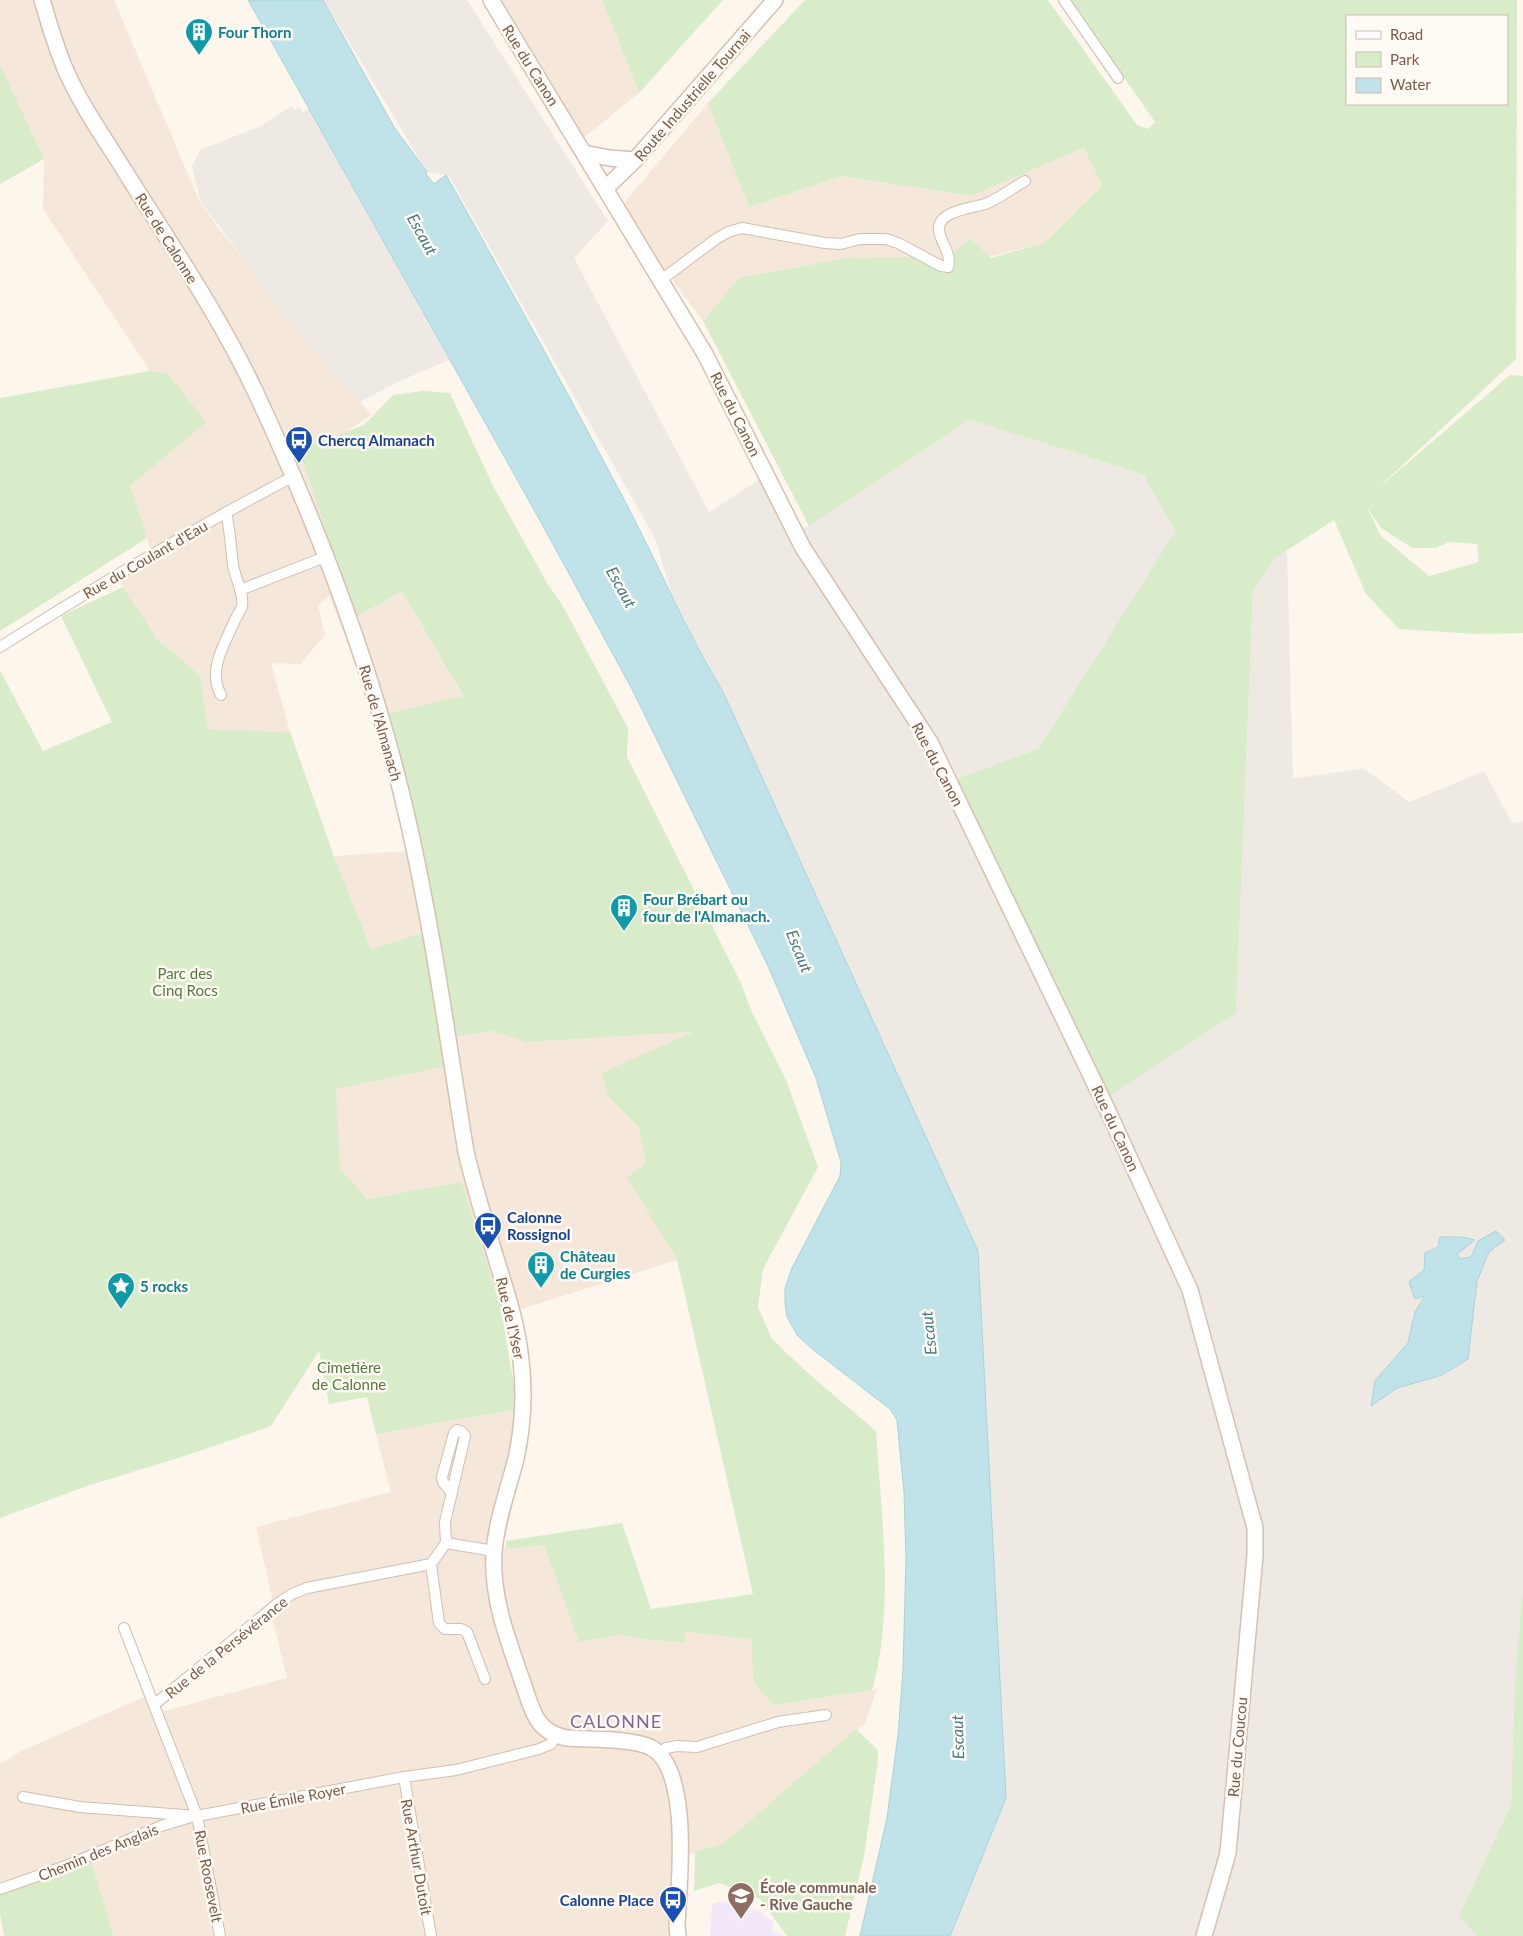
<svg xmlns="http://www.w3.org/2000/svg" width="1523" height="1936" font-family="Lato,sans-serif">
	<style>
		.residential { fill: #f5e8da }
		.industrial { fill: #efe9e4 }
		.education { fill: #f3e8fa }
		.green { fill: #d8ecc9; fill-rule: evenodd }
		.water { fill: #bfe3e8; stroke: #a5d3da }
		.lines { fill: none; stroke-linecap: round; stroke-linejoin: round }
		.minor-casing { stroke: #d1beb0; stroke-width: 12 }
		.secondary-casing { stroke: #d6c0b0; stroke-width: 18 }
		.minor { stroke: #fff; stroke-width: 10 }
		.secondary { stroke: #fff; stroke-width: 15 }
		.labels { text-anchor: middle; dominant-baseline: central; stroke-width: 5; stroke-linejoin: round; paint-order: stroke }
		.culture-label { font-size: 15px; font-weight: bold; fill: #0d838f; stroke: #fffaf3; text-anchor: start }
		.street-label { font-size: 15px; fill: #7a5c4d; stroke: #fffaf3 }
		.transit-label { font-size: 15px; font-weight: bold; fill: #164399; stroke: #fffaf3; text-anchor: start }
		.park-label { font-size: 15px; fill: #537a41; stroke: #fffaf3 }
		.education-label { font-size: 15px; font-weight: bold; fill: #785e54; stroke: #fffaf3; text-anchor: start }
		.water-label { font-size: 16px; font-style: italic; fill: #437c86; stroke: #fffaf3 }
		.quarter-label { font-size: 18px; letter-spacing: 1px; fill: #846695; stroke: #fffaf3 }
	</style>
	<rect width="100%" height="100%" fill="#fdf6ec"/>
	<g class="residential">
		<polygon points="0,0 114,0 199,200 219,229 371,415 303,462 356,618 402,591 463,697 375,716 329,595 318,606 325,635 300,664 271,663 290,732 208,729 200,675 157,639 123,587 120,578 153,557 130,487 167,373 150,371 43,209 44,159 0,64"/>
		<polygon points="491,0 602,0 639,93 583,138"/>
		<polygon points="708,103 749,207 842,176 971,196 1084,148 1102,186 1044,243 948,267 847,258 740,278 703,321 619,209"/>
		<polygon points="407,851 425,932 371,949 334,856"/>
		<polygon points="491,1031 526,1042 695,1032 609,1097 639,1128 646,1163 628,1177 677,1260 518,1310 501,1309 462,1182 366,1199 340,1168 335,1089 451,1065 452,1037"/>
		<polygon points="518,1409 512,1450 487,1541 506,1549 544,1544 579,1642 620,1635 653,1640 685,1641 685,1632 751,1639 753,1682 773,1705 877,1689 865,1723 724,1843 695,1852 680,1861 678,1936 114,1936 90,1858 0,1889 0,1764 21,1751 151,1694 160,1712 287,1678 271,1612 272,1597 256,1527 391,1492 376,1434"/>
	</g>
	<g class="industrial">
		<polygon points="324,0 467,0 608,221 574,258 709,512 759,480 789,534 809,526 970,420 1143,474 1175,533 1038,749 956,779 1236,1013 1253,589 1275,558 1287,549 1293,779 1363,768 1409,802 1484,771 1512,823 1523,821 1523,1593 1511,1805 1459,1916 1477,1936 950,1936 1006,1798 978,1251 723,692 705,662 671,592 655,538 449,176 427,172"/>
		<polygon points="292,106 294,110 299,107 303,112 309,109 449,360 398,382 360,402 273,302 251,269 200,200 192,166 200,150 261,126"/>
	</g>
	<polygon class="education" points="722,1901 760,1911 774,1923 772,1931 784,1936 710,1936 712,1904"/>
	<g class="green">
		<polygon points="602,0 723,0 639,93"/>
		<path d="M 805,0 L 1048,0 L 1137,125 L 1148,129 L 1155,122 L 1070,0 L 1517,0 L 1516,359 L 1375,491 L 1510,375 L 1523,376 L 1523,633 L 1476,634 L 1399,629 L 1366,594 L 1334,520 L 1275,558 L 1253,590 L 1236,1013 L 1110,1095 L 956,779 L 1038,749 L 1175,532 L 1143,474 L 970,420 L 809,526 L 703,321 L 739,278 L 847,258 L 924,257 L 948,267 L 953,253 L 970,238 L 991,258 L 1044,243 L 1102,186 L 1084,148 L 971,196 L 842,176 L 749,207 L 708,103 ZM 1347,16 L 1507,16 L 1507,104 L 1347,104 ZM 1366,506 L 1381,528 L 1412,548 L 1436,548 L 1449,542 L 1477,544 L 1479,562 L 1429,576 L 1381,536 Z"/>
		<polygon points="0,64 44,159 0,184"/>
		<polygon points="150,371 167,373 206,422 130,486 147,538 0,631 0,398"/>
		<path d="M 423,391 L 450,393 L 493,486 L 547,583 L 564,608 L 628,728 L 627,757 L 741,983 L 751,1010 L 786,1080 L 818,1167 L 763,1269 L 758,1307 L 772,1339 L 809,1374 L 876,1431 C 881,1512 895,1612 872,1690 L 773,1705 L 753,1682 L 751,1639 L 685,1632 L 685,1642 L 653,1640 L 620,1635 L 579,1642 L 544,1545 L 505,1549 L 506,1541 L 622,1523 L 651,1609 L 753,1594 L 677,1260 L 627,1177 L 646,1163 L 639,1128 L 609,1097 L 601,1073 L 693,1032 L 526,1042 L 491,1031 L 452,1037 L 385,714 L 463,696 L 402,591 L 355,618 L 303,462 L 294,451 L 364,425 L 393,395 Z"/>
		<polygon points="123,587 157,639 200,675 208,729 290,732 334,856 371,949 425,932 452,1065 336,1089 340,1168 367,1199 462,1182 501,1309 518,1409 376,1434 367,1397 329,1404 319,1351 271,1426 197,1452 87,1486 0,1518 0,670 43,751 112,722 61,616"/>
		<polygon points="1523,1585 1523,1936 1477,1936 1459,1916 1511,1805 1515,1685"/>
		<polygon points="856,1729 878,1750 878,1760 864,1856 845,1936 787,1936 760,1899 720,1883 694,1891 695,1852 724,1843"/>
		<polygon points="90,1858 114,1936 4,1936 0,1914 0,1889"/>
	</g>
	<g class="water">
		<path d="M 248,0 L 323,0 L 394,127 L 427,172 L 426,174 L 434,184 L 446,175 C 508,284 569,395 628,507 C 660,568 687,633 723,692 L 978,1251 L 1006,1798 L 950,1936 L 860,1936 L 887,1818 L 898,1735 L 903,1670 L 906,1559 L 904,1492 L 897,1420 L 890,1409 L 811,1348 L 797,1335 L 787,1317 L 785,1303 L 785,1288 L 792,1268 L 840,1176 L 841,1162 L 816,1078 L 768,966 L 632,689 L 537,515 Z"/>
		<polygon points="1496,1231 1505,1240 1489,1252 1477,1281 1468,1359 1442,1375 1397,1388 1371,1406 1375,1381 1408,1343 1415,1312 1425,1296 1415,1299 1409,1282 1424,1270 1425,1253 1438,1247 1440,1237 1461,1237 1475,1240 1457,1254 1460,1259 1471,1257 1478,1241"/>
	</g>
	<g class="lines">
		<defs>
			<g id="minor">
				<polyline points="1064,0 1118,78"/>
				<path d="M 661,280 L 716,239 L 728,232 L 742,228 L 825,243 L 841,244 L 860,239 L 886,239 L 898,243 L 941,266 L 948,267 C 952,254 941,243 939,231 C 936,211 972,208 985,204 C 999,199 1012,188 1025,181"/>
				<polyline points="240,590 325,557"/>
				<path d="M 0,647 C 96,586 193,529 294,476"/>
				<path d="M 221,695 C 207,670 225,643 235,620 C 237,616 241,610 242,606 C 244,592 235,578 233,565 C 231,547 230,530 226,512"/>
				<polyline points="446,1543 445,1522 465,1436 462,1432 457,1430 454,1433 442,1477 443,1482 452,1493"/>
				<polyline points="431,1564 439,1623 445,1629 461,1629 467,1632 485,1679"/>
				<polyline points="124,1628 197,1816 220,1936"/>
				<polyline points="155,1704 277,1604 292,1594 307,1588 431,1564 446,1543 494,1551"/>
				<polyline points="659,1753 666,1748 677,1746 697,1747 778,1722 826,1715"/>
				<polyline points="404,1777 431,1936"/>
				<polyline points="23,1797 80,1807 197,1816 404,1777 456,1770 539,1749 551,1744 555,1736"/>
				<polyline points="0,1889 63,1867 161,1826 191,1817"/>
			</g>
			<g id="secondary">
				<path d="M 42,0 C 49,24 56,48 66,71 C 82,107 105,139 126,173 C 171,245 220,316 256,393 C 319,528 375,675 408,821 C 433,930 448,1042 466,1152 C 475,1190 487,1228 498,1265 C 508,1297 518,1328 521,1361 C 525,1394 523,1426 516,1459 C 508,1489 497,1520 494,1551 C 491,1598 508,1640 523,1683 C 532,1709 535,1732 567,1738 C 589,1740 630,1738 650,1747 C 692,1768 679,1884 677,1925 L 678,1936"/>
				<polyline points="491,0 705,354 803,548 930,742 1107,1109 1190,1290 1255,1528 1255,1555 1228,1853 1204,1936"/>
				<polyline points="584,153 609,158 635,160"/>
				<polyline points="606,188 635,160 775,0"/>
			</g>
		</defs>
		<use href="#minor" class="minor-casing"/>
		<use href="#secondary" class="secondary-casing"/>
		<use href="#minor" class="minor"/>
		<use href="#secondary" class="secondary"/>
	</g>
	<defs>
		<symbol id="building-pin" viewBox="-11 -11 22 30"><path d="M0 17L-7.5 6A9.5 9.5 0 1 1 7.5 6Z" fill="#0f9aa8" stroke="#fffaf3"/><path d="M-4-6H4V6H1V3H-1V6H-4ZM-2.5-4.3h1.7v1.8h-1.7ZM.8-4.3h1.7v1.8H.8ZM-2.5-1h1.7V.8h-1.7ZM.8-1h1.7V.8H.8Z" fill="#fff"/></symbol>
		<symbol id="bus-pin" viewBox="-11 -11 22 30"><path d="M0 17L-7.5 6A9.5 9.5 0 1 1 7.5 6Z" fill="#1a4fb4" stroke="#fffaf3"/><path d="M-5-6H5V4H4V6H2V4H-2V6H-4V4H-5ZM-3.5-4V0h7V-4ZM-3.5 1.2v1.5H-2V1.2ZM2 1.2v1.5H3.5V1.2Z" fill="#fff"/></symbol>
		<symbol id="sight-pin" viewBox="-11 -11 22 30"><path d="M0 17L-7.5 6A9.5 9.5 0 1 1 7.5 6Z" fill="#0f9aa8" stroke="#fffaf3"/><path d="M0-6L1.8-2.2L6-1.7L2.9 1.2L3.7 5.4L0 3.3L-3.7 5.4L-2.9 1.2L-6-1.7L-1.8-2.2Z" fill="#fff"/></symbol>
		<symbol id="school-pin" viewBox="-11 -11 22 30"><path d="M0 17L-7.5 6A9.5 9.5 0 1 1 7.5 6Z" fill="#8d6e63" stroke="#fffaf3"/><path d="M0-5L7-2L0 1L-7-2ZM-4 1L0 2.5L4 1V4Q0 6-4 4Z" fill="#fff"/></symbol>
	</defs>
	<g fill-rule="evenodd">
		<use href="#building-pin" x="183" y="16" width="32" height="43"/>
		<use href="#bus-pin" x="283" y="424" width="32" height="43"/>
		<use href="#building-pin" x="608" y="892" width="32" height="43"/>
		<use href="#bus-pin" x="472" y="1210" width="32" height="43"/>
		<use href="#building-pin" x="525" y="1249" width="32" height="43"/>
		<use href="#sight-pin" x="105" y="1270" width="32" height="43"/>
		<use href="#school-pin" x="725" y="1880" width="32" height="43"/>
		<use href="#bus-pin" x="657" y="1884" width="32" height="43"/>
	</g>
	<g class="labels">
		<g class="culture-label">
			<text x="218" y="32">Four Thorn</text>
			<text x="643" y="899">Four Brébart ou<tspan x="643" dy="17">four de l'Almanach.</tspan></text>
			<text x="560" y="1256">Château<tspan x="560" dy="17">de Curgies</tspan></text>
			<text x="140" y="1286">5 rocks</text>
		</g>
		<g class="street-label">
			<text transform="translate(531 65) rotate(58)">Rue du Canon</text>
			<text transform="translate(692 95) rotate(-49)">Route Industrielle Tournai</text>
			<text transform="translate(167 238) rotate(58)">Rue de Calonne</text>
			<text transform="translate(736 414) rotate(63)">Rue du Canon</text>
			<text transform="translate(145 559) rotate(-30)">Rue du Coulant d'Eau</text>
			<text transform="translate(381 723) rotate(74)">Rue de l'Almanach</text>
			<text transform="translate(938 764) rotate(62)">Rue du Canon</text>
			<text transform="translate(1116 1128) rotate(65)">Rue du Canon</text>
			<text transform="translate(511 1318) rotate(77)">Rue de l'Yser</text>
			<text transform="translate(226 1647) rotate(-39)">Rue de la Persévérance</text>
			<text transform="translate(1237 1747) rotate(-85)">Rue du Coucou</text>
			<text transform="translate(293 1798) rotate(-11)">Rue Émile Royer</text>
			<text transform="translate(98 1852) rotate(-22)">Chemin des Anglais</text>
			<text transform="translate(417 1857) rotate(80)">Rue Arthur Dutoit</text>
			<text transform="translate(209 1876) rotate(79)">Rue Roosevelt</text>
		</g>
		<g class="transit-label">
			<text x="318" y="440">Chercq Almanach</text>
			<text x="507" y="1217">Calonne<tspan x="507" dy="17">Rossignol</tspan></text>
			<text x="654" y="1900" text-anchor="end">Calonne Place</text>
		</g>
		<g class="park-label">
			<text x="185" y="973">Parc des<tspan x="185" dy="17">Cinq Rocs</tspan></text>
			<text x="349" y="1367">Cimetière<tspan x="349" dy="17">de Calonne</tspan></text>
		</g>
		<g class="education-label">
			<text x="760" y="1887">École communale<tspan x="760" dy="17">- Rive Gauche</tspan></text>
		</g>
		<g class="water-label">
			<text transform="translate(423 234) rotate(61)">Escaut</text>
			<text transform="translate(622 587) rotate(61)">Escaut</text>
			<text transform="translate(800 951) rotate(68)">Escaut</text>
			<text transform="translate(928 1333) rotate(-96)">Escaut</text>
			<text transform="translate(957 1737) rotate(-92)">Escaut</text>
		</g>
		<g class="quarter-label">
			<text x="616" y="1721">CALONNE</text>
		</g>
	</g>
	<rect x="1346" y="15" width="162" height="90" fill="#fffaf3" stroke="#cabbb1"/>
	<rect x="1356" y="31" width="25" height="8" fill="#ffffff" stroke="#cabbb1"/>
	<text x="1390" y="40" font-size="15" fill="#7a5c4d">Road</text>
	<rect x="1356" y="52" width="25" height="15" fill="#d8ecc9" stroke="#cabbb1"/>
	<text x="1390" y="65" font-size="15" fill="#7a5c4d">Park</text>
	<rect x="1356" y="78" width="25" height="15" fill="#bfe3e8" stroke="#cabbb1"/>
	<text x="1390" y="90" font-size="15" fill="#7a5c4d">Water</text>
</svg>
